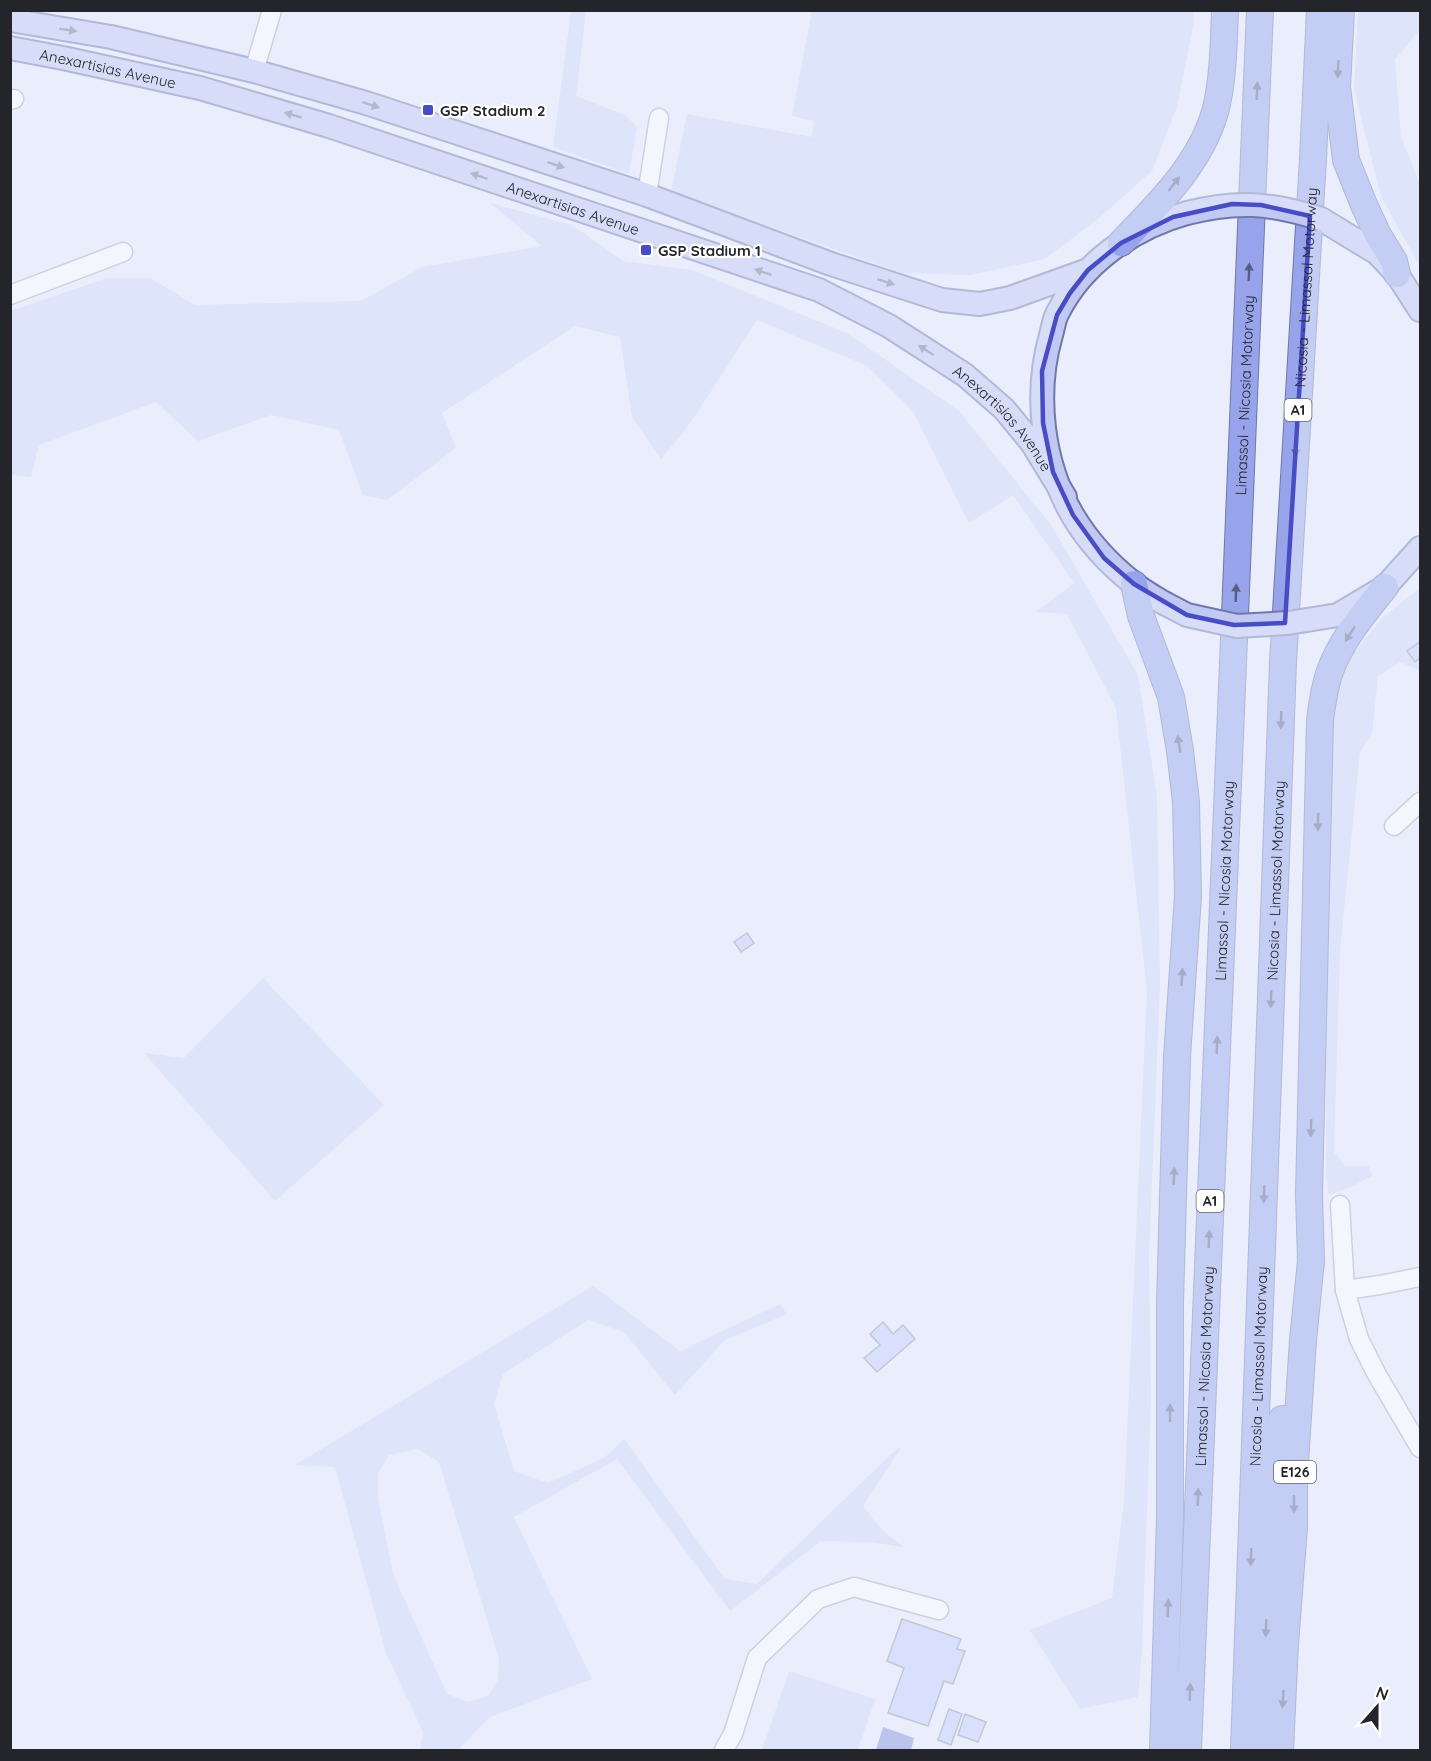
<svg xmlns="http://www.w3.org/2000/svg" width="1431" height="1761" font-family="Quicksand,sans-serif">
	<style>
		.green { fill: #d0d7f5; fill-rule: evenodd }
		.water { fill: #8491db }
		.building { fill: #c5cffe; stroke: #9598a5; stroke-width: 1.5 }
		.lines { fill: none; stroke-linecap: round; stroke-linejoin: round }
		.minor-casing { stroke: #abaebb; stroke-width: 21 }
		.major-casing { stroke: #6f78a8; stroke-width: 26 }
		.highway-casing { stroke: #6f78a8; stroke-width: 28 }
		.minor { stroke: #fff; stroke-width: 18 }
		.major { stroke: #c1c8f4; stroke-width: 22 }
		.highway { stroke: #97a4ec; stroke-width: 26 }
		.major-bridge-casing { stroke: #6f78a8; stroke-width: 26; stroke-linecap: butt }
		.major-bridge { stroke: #c1c8f4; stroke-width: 22 }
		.oneway { fill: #72768f }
		.oneway2 { fill: #585e81 }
		.marked { fill: none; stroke: #494dc3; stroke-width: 4.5; stroke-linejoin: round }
		.poi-dot { fill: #494dc3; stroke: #fff; stroke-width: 2 }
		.labels { text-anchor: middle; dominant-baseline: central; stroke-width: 4.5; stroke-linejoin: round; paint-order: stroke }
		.shield { fill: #fff; stroke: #66666a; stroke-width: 1.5 }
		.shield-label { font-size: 14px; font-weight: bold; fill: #24252a }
		.street-label { font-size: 15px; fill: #24252a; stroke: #fff }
		.poi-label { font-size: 15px; font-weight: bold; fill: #24252a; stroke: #fff; text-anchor: start }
	</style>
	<rect width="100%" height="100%" fill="#eaeefc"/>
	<g class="green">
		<polygon points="571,11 586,11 576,96 625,115 637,127 629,174 553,147"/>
		<polygon points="812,11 812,10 1194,11 1193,26 1177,107 1152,171 1099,218 1045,259 970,275 902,273 671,192 687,114 812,137 814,121 792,116"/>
		<polygon points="1358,11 1420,11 1420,30 1395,59 1401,137 1420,184 1420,267 1381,196 1354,90"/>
		<polygon points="490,203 572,225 623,261 692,270 847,333 959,411 1051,525 1138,675 1157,797 1160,986 1149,1255 1151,1400 1142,1649 1138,1697 1080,1709 1030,1630 1112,1598 1124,1501 1147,991 1116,708 1067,614 1036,612 1074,583 1013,495 969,523 913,411 867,366 757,320 691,422 661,459 632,417 620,337 575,326 442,413 456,448 387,500 363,495 339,430 271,415 198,441 156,402 39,445 31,477 11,475 11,311 107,278 150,278 195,305 361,301 422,267 542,246"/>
		<polygon points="1420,588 1420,671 1400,662 1378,676 1372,734 1360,752 1340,951 1334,1152 1345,1166 1369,1166 1372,1176 1349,1188 1329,1195 1326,1175 1327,742 1338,679 1344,665 1383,617"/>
		<polygon points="263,978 384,1105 275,1201 144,1053 184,1058"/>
		<path d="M 593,1286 L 680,1351 L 780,1304 L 787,1314 L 725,1340 L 675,1395 L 624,1332 L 588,1320 L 503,1374 L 494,1404 L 514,1471 L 548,1483 L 604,1458 L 624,1439 L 725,1579 L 757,1584 L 888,1457 L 902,1446 L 863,1506 L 882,1530 L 903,1547 L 870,1542 L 821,1541 L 730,1611 L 617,1459 L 514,1517 L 592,1679 L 490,1717 L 458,1750 L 420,1750 L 423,1732 L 386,1653 L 335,1467 L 295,1465 ZM 418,1449 L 439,1462 L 499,1659 L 498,1680 L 488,1696 L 468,1702 L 447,1694 L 393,1574 L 378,1499 L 378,1473 L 389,1455 Z"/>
		<polygon points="789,1671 875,1699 858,1750 762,1750"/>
	</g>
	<polygon class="water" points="883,1727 914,1738 911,1750 876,1750"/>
	<g class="building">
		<polygon points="1420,642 1420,658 1415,662 1407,651"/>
		<polygon points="747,933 754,943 741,952 734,942"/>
		<polygon points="883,1322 893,1334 903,1325 915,1339 877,1372 864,1358 880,1345 870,1334"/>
		<polygon points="902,1619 961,1639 957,1649 965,1651 953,1684 944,1681 928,1726 888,1713 904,1668 887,1661"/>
		<polygon points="949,1709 962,1714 951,1745 938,1740"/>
		<polygon points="965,1714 986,1722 978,1742 958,1735"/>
	</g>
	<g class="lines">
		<defs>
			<g id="minor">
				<polyline points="254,71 272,10"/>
				<polyline points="10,100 14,99"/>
				<polyline points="647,195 659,118"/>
				<polyline points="10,295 123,252"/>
				<polyline points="1394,826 1420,802"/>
				<polyline points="1340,1205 1345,1290 1359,1339 1376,1373 1420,1448"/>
				<polyline points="1345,1290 1380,1285 1420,1277"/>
				<polyline points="724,1750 733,1734 757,1658 818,1599 854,1587 939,1610"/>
			</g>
			<g id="major">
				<polyline points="10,20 111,37 254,71 366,103 647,195 831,264 942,300 980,304 1010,298 1088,270"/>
				<path id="s1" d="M 10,48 L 63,58 L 200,88 L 329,126 L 819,290 L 889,326 L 965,375 L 1004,409 L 1032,443 L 1065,497"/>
				<polyline points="1321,219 1377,253 1397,274 1420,310"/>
				<path d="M 1164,603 C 1154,597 1143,591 1133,583 C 1110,565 1088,541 1073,516 C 1042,463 1034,394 1051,335 C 1053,328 1054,320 1057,314 C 1082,263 1133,228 1187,213"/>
				<polyline points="1307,620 1338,615 1385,587 1420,548"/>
			</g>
			<g id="highway">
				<polyline points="1341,10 1337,87 1346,160 1364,205 1378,235 1394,261 1397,274"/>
				<path d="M 1121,243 C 1158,205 1200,164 1215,112 C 1223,84 1224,40 1225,10"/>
				<polyline points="1134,584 1141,616 1171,697 1180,751 1186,802 1188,896 1177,1057 1170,1303 1170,1518 1163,1750"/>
				<path id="s2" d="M 1188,1750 L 1260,10"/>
				<path id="s3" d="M 1244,1750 L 1283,662 L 1313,159 L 1320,10"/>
				<path d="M 1262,1750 C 1265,1640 1269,1529 1282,1419"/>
				<path d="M 1280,1750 L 1285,1644 L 1294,1527 L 1294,1478 L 1303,1340 L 1311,1261 L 1309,1194 L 1320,720 C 1322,705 1324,689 1329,674 C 1340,641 1364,613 1385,587"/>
			</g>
		</defs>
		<use href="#minor" class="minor-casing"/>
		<use href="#major" class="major-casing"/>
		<use href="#highway" class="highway-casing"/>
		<use href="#minor" class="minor"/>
		<use href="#major" class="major"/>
		<use href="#highway" class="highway"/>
		<defs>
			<g id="major-bridge">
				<path d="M 1187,213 C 1237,200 1271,203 1321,219"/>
				<polyline points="1164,603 1187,615 1237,626 1288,623 1307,620"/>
			</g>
		</defs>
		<use href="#major-bridge" class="major-bridge-casing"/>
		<use href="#major-bridge" class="major-bridge"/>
	</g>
	<defs><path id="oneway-solid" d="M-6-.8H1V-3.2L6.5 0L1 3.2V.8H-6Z" transform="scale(1.5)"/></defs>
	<g class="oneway">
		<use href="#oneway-solid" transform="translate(68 30) rotate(9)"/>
		<use href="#oneway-solid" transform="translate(371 105) rotate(18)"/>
		<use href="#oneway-solid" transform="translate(293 115) rotate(-164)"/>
		<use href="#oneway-solid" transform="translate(556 165) rotate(18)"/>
		<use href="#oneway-solid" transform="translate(479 176) rotate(-162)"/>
		<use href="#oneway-solid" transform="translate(763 272) rotate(-161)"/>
		<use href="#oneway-solid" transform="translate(886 282) rotate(18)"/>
		<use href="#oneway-solid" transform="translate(926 350) rotate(-147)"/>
	</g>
	<g class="oneway2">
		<use href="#oneway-solid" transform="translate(1338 69) rotate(93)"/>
		<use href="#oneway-solid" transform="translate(1257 91) rotate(-88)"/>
		<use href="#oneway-solid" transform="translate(1174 184) rotate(-52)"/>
		<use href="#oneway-solid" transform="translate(1249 272) rotate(-88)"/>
		<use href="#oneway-solid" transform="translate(1296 448) rotate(93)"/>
		<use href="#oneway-solid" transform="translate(1236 593) rotate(-88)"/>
		<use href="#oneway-solid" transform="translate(1350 634) rotate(123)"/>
		<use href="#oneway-solid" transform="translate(1281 720) rotate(92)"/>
		<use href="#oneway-solid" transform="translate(1179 744) rotate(-99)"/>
		<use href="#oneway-solid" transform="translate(1318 822) rotate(91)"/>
		<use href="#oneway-solid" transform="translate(1182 977) rotate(-86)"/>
		<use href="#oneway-solid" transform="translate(1271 999) rotate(92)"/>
		<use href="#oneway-solid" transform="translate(1217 1045) rotate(-88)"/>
		<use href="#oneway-solid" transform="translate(1311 1128) rotate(92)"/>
		<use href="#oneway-solid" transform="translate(1174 1176) rotate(-88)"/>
		<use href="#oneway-solid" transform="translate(1264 1194) rotate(92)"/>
		<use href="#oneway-solid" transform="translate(1209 1239) rotate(-88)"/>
		<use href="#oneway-solid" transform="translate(1170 1413) rotate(-90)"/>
		<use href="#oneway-solid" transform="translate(1198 1497) rotate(-88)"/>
		<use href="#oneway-solid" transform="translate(1294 1504) rotate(90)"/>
		<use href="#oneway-solid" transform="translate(1251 1557) rotate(92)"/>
		<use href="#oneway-solid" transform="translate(1168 1608) rotate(-88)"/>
		<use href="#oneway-solid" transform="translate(1266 1628) rotate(92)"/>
		<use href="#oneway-solid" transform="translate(1190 1692) rotate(-88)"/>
		<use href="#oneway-solid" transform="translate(1283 1699) rotate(93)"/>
	</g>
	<path d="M0 0H1431V1761H0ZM 1232,204 L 1261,205 L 1310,216 L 1285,623 L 1234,625 L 1187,615 L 1134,584 L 1104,558 L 1073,515 L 1053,472 L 1043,423 L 1042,371 L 1057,315 L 1070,293 L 1088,270 L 1121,243 L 1173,217 Z" fill="#eaeefc" fill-opacity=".55" fill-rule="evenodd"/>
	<path class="marked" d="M 1232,204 L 1261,205 L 1310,216 L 1285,623 L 1234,625 L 1187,615 L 1134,584 L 1104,558 L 1073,515 L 1053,472 L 1043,423 L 1042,371 L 1057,315 L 1070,293 L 1088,270 L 1121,243 L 1173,217 Z"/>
	<g class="poi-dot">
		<rect x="422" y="104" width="12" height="12" rx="3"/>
		<rect x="640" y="244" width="12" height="12" rx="3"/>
	</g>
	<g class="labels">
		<g class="shield">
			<rect x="1284.5" y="399" width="27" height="22" rx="4.5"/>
			<rect x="1196.5" y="1190" width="27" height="22" rx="4.5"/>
			<rect x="1274" y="1461" width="42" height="22" rx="4.5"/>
		</g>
		<g class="shield-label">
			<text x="1298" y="410">A1</text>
			<text x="1210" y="1201">A1</text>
			<text x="1295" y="1472">E126</text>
		</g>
		<g class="street-label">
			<text stroke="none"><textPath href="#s1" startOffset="100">Anexartisias Avenue</textPath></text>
			<text stroke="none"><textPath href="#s1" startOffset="586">Anexartisias Avenue</textPath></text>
			<text stroke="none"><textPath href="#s3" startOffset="1464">Nicosia - Limassol Motorway</textPath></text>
			<text stroke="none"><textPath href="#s2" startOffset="1356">Limassol - Nicosia Motorway</textPath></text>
			<text stroke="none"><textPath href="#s1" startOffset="1072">Anexartisias Avenue</textPath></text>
			<text stroke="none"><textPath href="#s2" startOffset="870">Limassol - Nicosia Motorway</textPath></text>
			<text stroke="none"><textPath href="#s3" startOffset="870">Nicosia - Limassol Motorway</textPath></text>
			<text stroke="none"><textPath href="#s2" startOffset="384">Limassol - Nicosia Motorway</textPath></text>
			<text stroke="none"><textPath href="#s3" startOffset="384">Nicosia - Limassol Motorway</textPath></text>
		</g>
		<g class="poi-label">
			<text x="440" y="110">GSP Stadium 2</text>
			<text x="658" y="250">GSP Stadium 1</text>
		</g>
	</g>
	<rect width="1431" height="1761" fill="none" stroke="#24252a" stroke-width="24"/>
	<g transform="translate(1377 1707) rotate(21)" stroke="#ffffff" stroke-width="4.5" paint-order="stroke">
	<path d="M0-4.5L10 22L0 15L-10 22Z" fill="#24252a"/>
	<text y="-9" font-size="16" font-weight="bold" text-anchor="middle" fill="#24252a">N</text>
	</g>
</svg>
